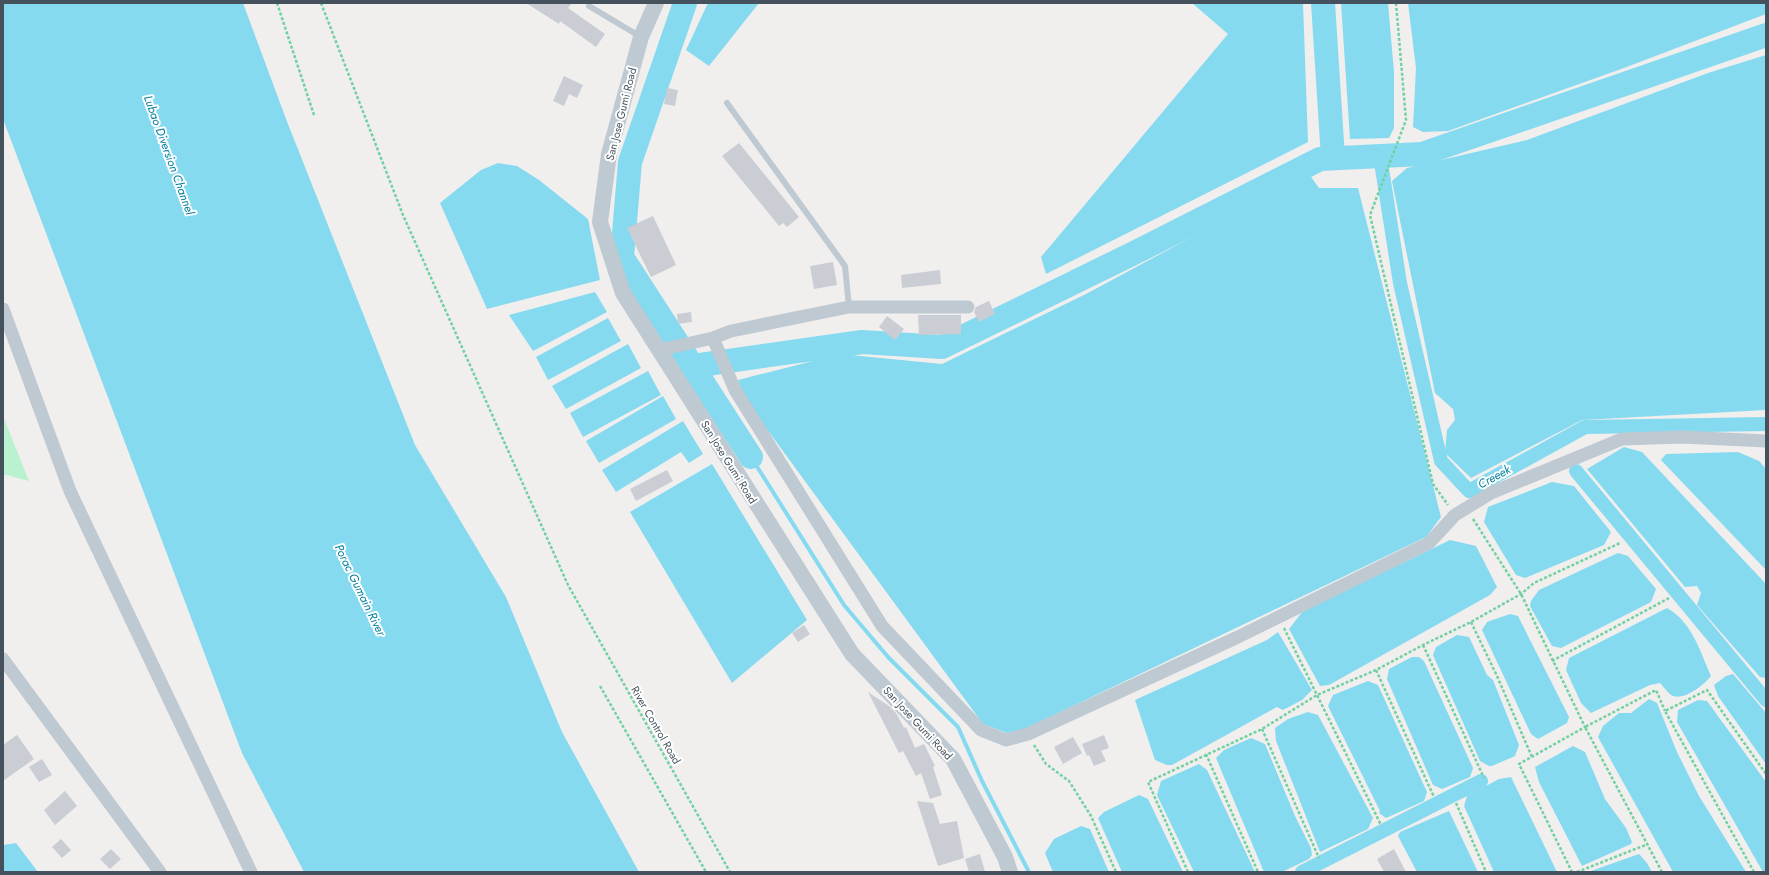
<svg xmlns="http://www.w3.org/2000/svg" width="1769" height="875" font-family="Jost,sans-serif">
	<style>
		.green { fill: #baf1cf }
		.water { fill: #85daf0 }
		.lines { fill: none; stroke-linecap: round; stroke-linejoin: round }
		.stream { stroke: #85daf0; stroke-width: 4 }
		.canal { stroke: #85daf0; stroke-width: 14 }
		.river { stroke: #85daf0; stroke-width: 24 }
		.building { fill: #cacdd3 }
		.path { stroke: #70d1a1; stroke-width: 2.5; stroke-dasharray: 3 2; stroke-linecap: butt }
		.service { stroke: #bec9d1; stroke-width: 6 }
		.minor { stroke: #bec9d1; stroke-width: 13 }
		.tertiary { stroke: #bec9d1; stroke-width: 16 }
		.labels { text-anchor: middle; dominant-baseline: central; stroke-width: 4; stroke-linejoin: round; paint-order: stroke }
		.street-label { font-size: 11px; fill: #45525d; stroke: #fff }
		.water-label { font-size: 12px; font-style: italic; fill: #0681a0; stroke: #fff }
	</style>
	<rect width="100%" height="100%" fill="#f1eeee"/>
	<polygon class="green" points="3,416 29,481 3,474"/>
	<g class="water">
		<polygon points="3,3 243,3 286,119 415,445 506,597 562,732 639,872 304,872 242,753 3,119"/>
		<polygon points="708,3 759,3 709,66 686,50"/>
		<polygon points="1192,3 1303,3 1308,142 1046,274 1041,257 1228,34"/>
		<polygon points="1341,3 1388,3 1394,72 1394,128 1389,138 1350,139"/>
		<polygon points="1408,3 1766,3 1766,14 1624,68 1448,131 1423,132 1413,127 1416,68"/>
		<polygon points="1766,55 1766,410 1582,420 1471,478 1445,453 1447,430 1455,420 1453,409 1435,393 1392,181 1407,168 1527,140 1708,73"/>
		<polygon points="498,163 517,166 539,180 588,219 600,280 487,309 440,203 481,170"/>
		<polygon points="1309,174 1319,188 1358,188 1441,517 1426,537 1025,729 1007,733 983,724 744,398 738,380 840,354 942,364 1086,294"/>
		<polygon points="595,292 607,312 533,351 509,315"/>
		<polygon points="608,318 621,341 548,380 536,357"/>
		<polygon points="628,344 641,368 566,409 552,386"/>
		<polygon points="648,371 661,395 583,437 570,413"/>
		<polygon points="663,396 676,419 599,463 586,441"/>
		<polygon points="683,421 703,454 689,463 681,452 616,492 602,470"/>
		<polygon points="1624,447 1642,452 1766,584 1766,678 1760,677 1697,605 1701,593 1697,586 1685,587 1587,469"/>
		<polygon points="1738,452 1759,461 1766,469 1766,570 1661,460 1666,454"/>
		<polygon points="712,464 807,620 732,683 630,512"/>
		<polygon points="1552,482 1574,486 1611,532 1604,545 1530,576 1525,578 1516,575 1484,522 1488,507"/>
		<polygon points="1450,540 1476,546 1497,587 1490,595 1329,685 1320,686 1289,629 1303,611"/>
		<polygon points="1618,553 1628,556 1656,589 1651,602 1561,648 1552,646 1530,606 1531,601 1539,590"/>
		<path d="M 1667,608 C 1692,622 1700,651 1711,676 C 1704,685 1683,702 1671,695 C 1667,692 1663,686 1660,683 L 1650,685 L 1591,713 L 1581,703 L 1566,670 L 1569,658 Z"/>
		<polygon points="1510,614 1518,616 1569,717 1567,723 1538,739 1531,734 1482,630 1487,622"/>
		<polygon points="1278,632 1312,690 1302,700 1283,710 1277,707 1172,765 1167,765 1155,760 1135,700 1267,640"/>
		<polygon points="1457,635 1469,637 1487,675 1493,680 1519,745 1515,756 1492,766 1489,766 1480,761 1433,655 1436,647"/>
		<polygon points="1412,657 1419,657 1424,661 1473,768 1470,777 1442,789 1433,785 1387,679 1389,669"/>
		<polygon points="1733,674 1766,713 1766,764 1718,696 1714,685 1726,676"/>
		<polygon points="1368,681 1378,685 1427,792 1424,801 1386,818 1379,813 1380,811 1328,706 1333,695"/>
		<polygon points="1649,699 1657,703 1677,752 1699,796 1746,872 1673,872 1598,737 1603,726 1619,713 1631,713"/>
		<polygon points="1698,700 1707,701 1766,782 1766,872 1763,872 1677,722 1678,710"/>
		<polygon points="1308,712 1318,715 1373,818 1368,829 1320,852 1276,741 1275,728 1288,719"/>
		<polygon points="1251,738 1265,744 1295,816 1311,848 1312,855 1309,859 1282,872 1264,872 1216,758 1224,750"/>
		<polygon points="1573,746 1585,752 1605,799 1626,828 1632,842 1631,844 1582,866 1539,782 1535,767"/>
		<polygon points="1199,764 1207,770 1255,872 1194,872 1157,795 1161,781"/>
		<polygon points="1511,777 1557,872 1494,872 1464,806 1467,796 1499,779"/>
		<polygon points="1139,795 1148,799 1183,872 1122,872 1098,818 1104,812"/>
		<polygon points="1449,811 1478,872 1417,872 1398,836 1400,832"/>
		<polygon points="1081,826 1090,829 1109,872 1053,872 1045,853 1054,839"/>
		<polygon points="16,843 38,872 3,872 3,845"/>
		<polygon points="1639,854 1647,863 1652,872 1588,872"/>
	</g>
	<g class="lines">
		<polyline class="stream" points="751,457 844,605 888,657 958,727 982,781 1029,872"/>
		<g class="canal">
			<polyline points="1380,156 1400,283 1441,461 1469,491 1585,427 1766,424"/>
			<polyline points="1576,471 1766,700"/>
			<polyline points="1302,872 1481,781"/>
		</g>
		<g class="river">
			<polyline points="685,3 630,162 622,257 751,457"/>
			<polyline points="1323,3 1333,158"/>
			<polyline points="693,366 862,342 942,347 1132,254 1320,159 1422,154 1766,35"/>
		</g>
	</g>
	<g class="building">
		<polygon points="526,3 572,3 568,8 605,34 596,47 560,21 559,24"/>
		<polygon points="564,76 583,85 577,98 569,94 564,106 553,101"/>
		<polygon points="667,88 678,90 675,106 664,104"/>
		<polygon points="739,143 799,217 787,227 783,223 779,226 722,156"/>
		<polygon points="653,216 676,265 651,277 627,228"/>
		<polygon points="833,262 837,285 814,289 810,266"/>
		<polygon points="940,270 941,284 902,288 901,275"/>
		<polygon points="989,301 995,314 979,322 974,312 976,307"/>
		<polygon points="691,312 692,322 678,324 677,314"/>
		<polygon points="918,315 961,315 961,334 919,335"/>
		<polygon points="887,316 904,329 895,340 879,327"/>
		<polygon points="667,470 673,481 636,501 630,489"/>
		<polygon points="804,625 810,634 798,642 792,633"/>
		<polygon points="868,692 889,706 896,713 904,728 906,727 915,748 924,744 935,766 933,767 942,795 930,799 921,773 916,776 903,751 899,753"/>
		<polygon points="17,735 34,759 3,781 3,745"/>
		<polygon points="1104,735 1109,748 1101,751 1106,761 1094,766 1089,755 1087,756 1082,744"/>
		<polygon points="1073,737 1082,753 1063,764 1054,747"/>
		<polygon points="42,759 52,775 39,782 29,767"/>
		<polygon points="65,791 77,806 55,825 44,810"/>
		<polygon points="917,801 933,803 940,824 957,821 964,858 938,866"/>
		<polygon points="61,839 71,850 62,858 52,847"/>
		<polygon points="111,849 121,859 110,869 100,859"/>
		<polygon points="1394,849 1406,872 1384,872 1377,859"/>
		<polygon points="980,854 985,872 969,872 965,859"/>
	</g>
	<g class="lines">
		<g class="path">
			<polyline points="277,3 314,115"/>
			<polyline points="321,3 403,215 568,585 730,872"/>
			<polyline points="1396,3 1406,120 1370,215 1433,484 1448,505"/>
			<polyline points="1473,519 1521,594 1585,727 1519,764 1572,872"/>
			<polyline points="1471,622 1497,676 1532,757"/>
			<polyline points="1284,628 1381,825"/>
			<polyline points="1423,645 1484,778"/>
			<polyline points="1552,661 1669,598"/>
			<polyline points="1376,670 1434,797"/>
			<polyline points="600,686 706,872"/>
			<polyline points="1262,729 1319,858"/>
			<polyline points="1034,745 1046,764 1069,781 1091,816 1116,872"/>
			<polyline points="1206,754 1258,872"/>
			<polyline points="1456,803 1486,872"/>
			<polyline points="1188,872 1148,782 1262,729 1317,695 1376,670 1423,645 1471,622 1521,594 1534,583 1620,543"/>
			<polyline points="1577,872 1648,844"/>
			<polyline points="1662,872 1585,727 1656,690 1665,711"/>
			<polyline points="1754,872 1665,711 1707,690 1766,774"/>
		</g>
		<g class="service">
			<polyline points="589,6 641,37"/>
			<polyline points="727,103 845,266 849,307"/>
		</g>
		<g class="minor">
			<polyline points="3,309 70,491 251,872"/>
			<polyline points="713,338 735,390 882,626 981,730 1006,740 1028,734 1238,637 1429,543 1455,515 1491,493 1622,439 1682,437 1766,441"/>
			<polyline points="659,350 713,338 731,331 849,307 968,307"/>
			<polyline points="3,659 160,872"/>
		</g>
		<polyline class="tertiary" points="656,3 641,37 609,154 600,222 623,293 852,654 953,759 1005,857 1010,872"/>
	</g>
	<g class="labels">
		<g class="street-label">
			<text transform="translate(621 114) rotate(-76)">San Jose Gumi Road</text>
			<text transform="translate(729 462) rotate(58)">San Jose Gumi Road</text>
			<text transform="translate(918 723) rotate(47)">San Jose Gumi Road</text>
			<text transform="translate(656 725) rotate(60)">River Control Road</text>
		</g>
		<g class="water-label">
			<text transform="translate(169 155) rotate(70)">Lubao Diversion Channel</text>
			<text transform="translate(1494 477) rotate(-29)">Creeek</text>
			<text transform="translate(360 590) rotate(64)">Porac Gumain River</text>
		</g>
	</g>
	<rect width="1769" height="875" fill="none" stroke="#45525d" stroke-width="8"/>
</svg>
